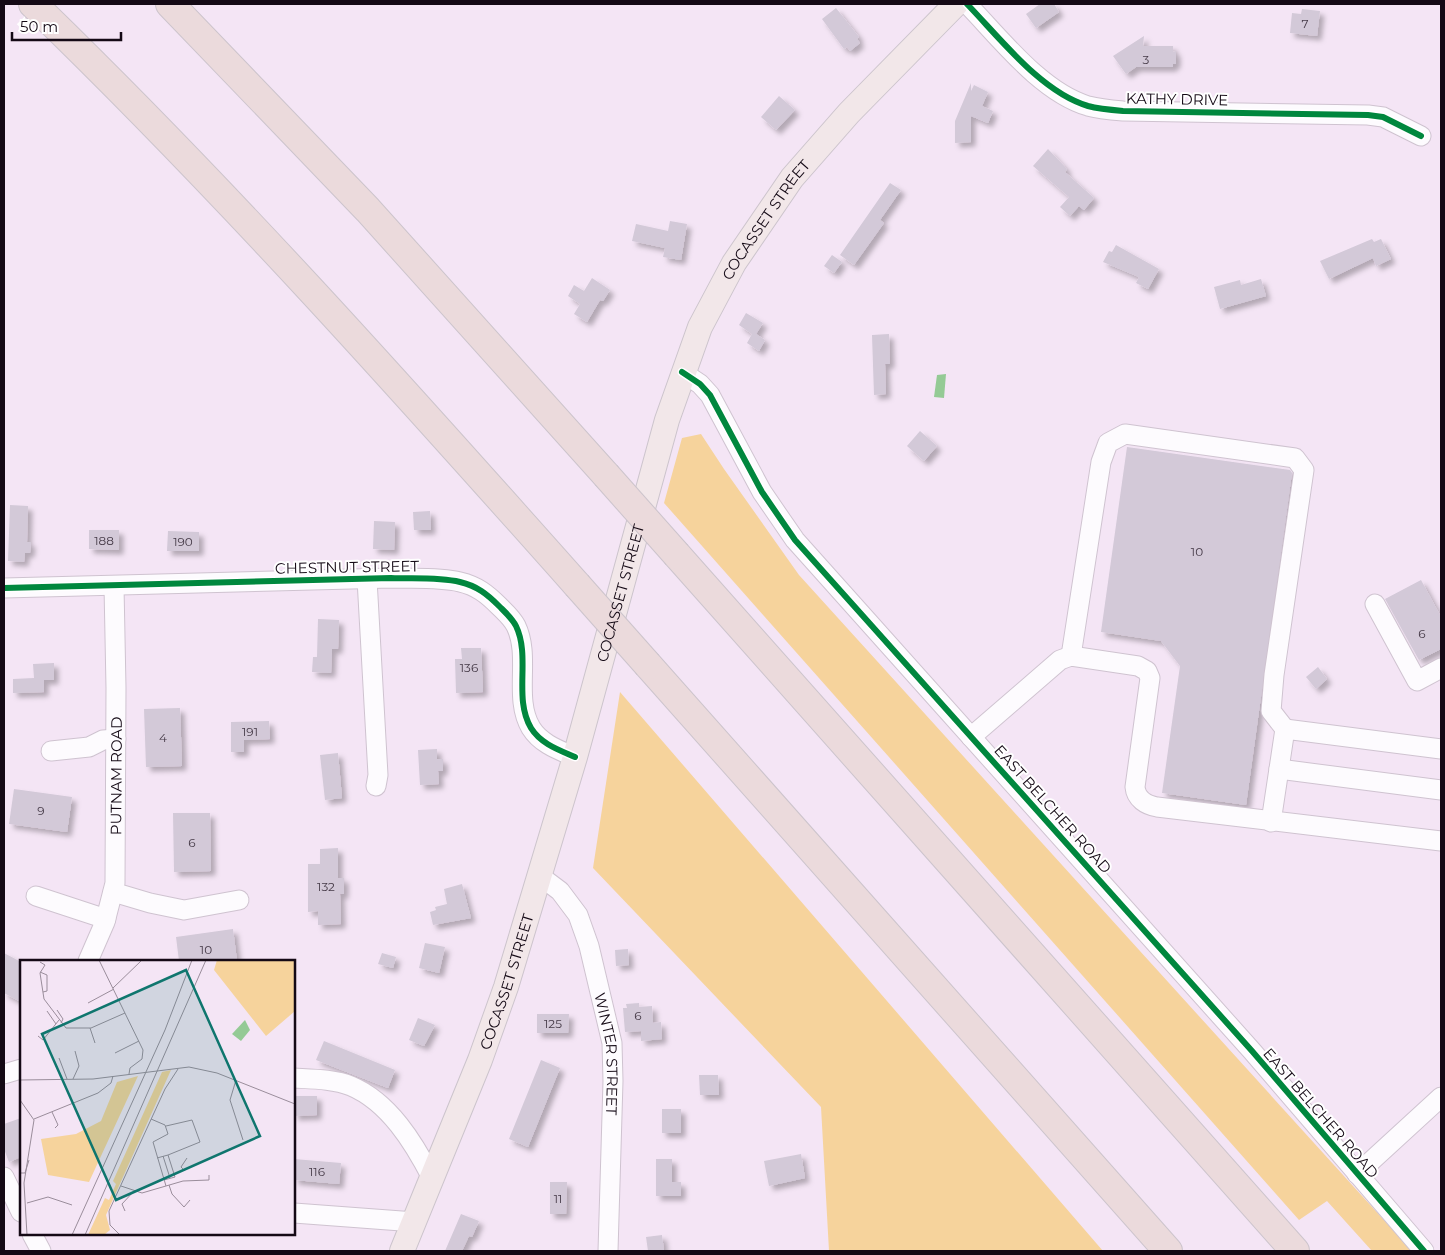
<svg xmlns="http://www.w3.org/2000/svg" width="1445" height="1255" font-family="Montserrat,sans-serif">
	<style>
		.green { fill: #f6d39c }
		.water { fill: #94ca95 }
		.building { fill: #d3c9d8; filter: url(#shadow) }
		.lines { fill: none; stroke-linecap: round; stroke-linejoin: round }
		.minor-casing { stroke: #cfc3d0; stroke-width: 21 }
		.major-casing { stroke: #ccc4cc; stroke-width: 26 }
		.highway-casing { stroke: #ccc4cc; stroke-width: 30 }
		.minor { stroke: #fdfbfe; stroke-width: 19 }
		.major { stroke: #f2e7e9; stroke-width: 24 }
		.highway { stroke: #ebdadc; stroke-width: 28 }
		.highway-bridge-casing { stroke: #ccc4cc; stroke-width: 30; stroke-linecap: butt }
		.highway-bridge { stroke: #ebdadc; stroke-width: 28 }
		.cycleway-casing { stroke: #fff; stroke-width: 9 }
		.cycleway { stroke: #00873e; stroke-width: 6 }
		.labels { text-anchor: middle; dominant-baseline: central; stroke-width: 4; stroke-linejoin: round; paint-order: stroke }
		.number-label { font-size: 12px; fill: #443946 }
		.street-label { font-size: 15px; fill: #140915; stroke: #fff }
		.inset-road { fill: none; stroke: #9a8d9b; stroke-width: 1 }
		.view { fill: #0f766e; fill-opacity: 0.15; stroke: #0f766e; stroke-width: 2.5 }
		.inset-edge { fill: none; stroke: #140915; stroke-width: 2.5 }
	</style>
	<defs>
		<filter id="shadow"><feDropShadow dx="4.5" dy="4.5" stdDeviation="2.5" flood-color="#0004"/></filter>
	</defs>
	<rect width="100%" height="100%" fill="#f4e5f5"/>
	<g class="green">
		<polygon points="701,434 724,469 799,575 1412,1251 1372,1251 1327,1201 1299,1220 664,503 682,438"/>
		<polygon points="620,692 1103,1251 829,1251 821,1107 593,868"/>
	</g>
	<polygon class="water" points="946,374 944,398 934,397 937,375"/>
	<g class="building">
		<polygon points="1040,4 1054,4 1059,12 1036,28 1026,14"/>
		<polygon points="836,8 859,37 857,39 860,43 850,51 847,47 844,49 822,19"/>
		<polygon points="1302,9 1320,11 1317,36 1290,33 1292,13 1301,14"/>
		<polygon points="1144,36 1143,46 1173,46 1173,52 1176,51 1176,64 1173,64 1173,67 1136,67 1126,74 1113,56"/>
		<polygon points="971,83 971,91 974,85 988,92 982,106 993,111 988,123 971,116 971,142 955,143 955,121"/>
		<polygon points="779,96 795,110 776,130 761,117"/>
		<polygon points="1048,149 1067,169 1065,172 1094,198 1084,210 1079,206 1070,216 1060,207 1069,197 1033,166"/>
		<polygon points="890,183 901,190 880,220 884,223 854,265 840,255"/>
		<polygon points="670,221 687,224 681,260 663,257 665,248 632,241 636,224 668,231"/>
		<polygon points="1372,239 1374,242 1381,239 1391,259 1376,266 1373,258 1329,279 1320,261"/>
		<polygon points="1116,245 1159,269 1148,289 1136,283 1139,277 1103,262 1109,251 1112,252"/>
		<polygon points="832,255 842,262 834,273 824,266"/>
		<polygon points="592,278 610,290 603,301 600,300 587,322 574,314 580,304 568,296 574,285 584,291"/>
		<polygon points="1261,279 1266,296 1220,309 1214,287 1240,280 1241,285"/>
		<polygon points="746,313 763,323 756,334 765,340 759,351 747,343 752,334 739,325"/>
		<polygon points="889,334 890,364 885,364 886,394 874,395 872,335"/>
		<polygon points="920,431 937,446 924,461 907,446"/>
		<polygon points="1127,447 1290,470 1292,473 1246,805 1162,793 1180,666 1161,641 1101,632"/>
		<polygon points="10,505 28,506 27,542 31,542 30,553 25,553 24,562 8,561"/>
		<polygon points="430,511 431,530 414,530 413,512"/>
		<polygon points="374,521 395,522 394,550 373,549"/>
		<polygon points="89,530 119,530 119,550 89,549"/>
		<polygon points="168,531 199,532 199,551 167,551"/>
		<polygon points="1421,580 1441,617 1441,649 1419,660 1385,599"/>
		<polygon points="318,619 339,620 338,649 332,649 331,673 312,672 313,657 317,657"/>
		<polygon points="461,648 481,648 483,692 456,693 455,659 462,659"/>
		<polygon points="54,663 54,680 44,680 44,692 13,693 13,679 34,678 33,664"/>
		<polygon points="1318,667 1327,679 1316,689 1306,677"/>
		<polygon points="180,708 182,766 146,767 144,709"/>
		<polygon points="269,721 270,739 244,740 244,752 231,752 231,722"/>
		<polygon points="437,749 437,759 443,759 443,771 438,771 439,784 420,785 418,750"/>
		<polygon points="338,753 342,798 325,800 320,755"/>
		<polygon points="14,789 72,797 67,832 9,824"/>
		<polygon points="173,813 210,813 211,871 174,872"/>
		<polygon points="338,848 338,878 344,878 344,894 340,894 341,924 318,925 318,911 308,912 308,864 320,864 320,849"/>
		<polygon points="462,884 471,918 433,925 430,912 436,910 435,907 447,904 444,889"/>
		<polygon points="233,929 237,961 179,961 176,937"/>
		<polygon points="425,943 445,947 439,973 419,968"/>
		<polygon points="628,949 629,965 616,966 615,950"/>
		<polygon points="4,953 21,962 21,1002 4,993"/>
		<polygon points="382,953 396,957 393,968 378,964"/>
		<polygon points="639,1003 639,1007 652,1006 653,1023 661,1022 662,1039 641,1041 641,1031 625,1032 623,1008 627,1008 626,1004"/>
		<polygon points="537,1014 569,1014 568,1033 537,1033"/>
		<polygon points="418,1018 435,1025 424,1046 409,1040"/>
		<polygon points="324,1041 395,1070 388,1088 316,1060"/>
		<polygon points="541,1060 560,1068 528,1147 509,1139"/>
		<polygon points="699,1075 718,1075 719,1095 700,1095"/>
		<polygon points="294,1096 317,1096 317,1115 294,1116"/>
		<rect x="662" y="1109" width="19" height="24"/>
		<polygon points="21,1118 21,1157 9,1162 4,1149 4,1124"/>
		<polygon points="801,1154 805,1178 769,1186 764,1161"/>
		<polygon points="294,1159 341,1163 339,1184 294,1180"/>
		<polygon points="656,1159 672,1159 672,1182 681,1182 681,1196 656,1196"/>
		<polygon points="550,1182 567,1182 566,1214 550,1214"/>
		<polygon points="461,1214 479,1221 472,1237 469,1236 462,1251 445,1251"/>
		<polygon points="662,1235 664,1251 648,1251 646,1237"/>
	</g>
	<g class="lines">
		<defs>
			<g id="minor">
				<path d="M 967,4 C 1000,38 1041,92 1088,106 C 1099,109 1111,110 1123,111 L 1368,115 L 1383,117 L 1421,136"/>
				<polyline points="682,372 700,384 710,395 762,492 795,540 1252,1051 1424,1251"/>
				<polyline points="367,579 378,775 376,786"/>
				<path d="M 4,588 L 391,578 C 414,579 438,577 460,582 C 477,586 487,594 499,606 C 505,612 512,618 516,626 C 531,657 513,698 531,728 C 541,744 559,750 575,757"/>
				<polyline points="1375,604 1417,681 1441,668"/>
				<polyline points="1071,656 1101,462 1108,443 1125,434 1295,458 1304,470 1274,675 1271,711 1285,729"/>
				<path d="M 971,737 L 1060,660 L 1071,656 L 1138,666 L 1147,671 L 1150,678 L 1135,787 C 1136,799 1146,805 1157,807 L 1441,841"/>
				<polyline points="51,751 89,747 103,740 116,739"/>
				<polyline points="1279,769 1441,790"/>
				<polyline points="1271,822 1285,729 1441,749"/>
				<path id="s1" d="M 540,876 L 560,891 L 578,915 L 589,946 L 612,1043 L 613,1081 L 608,1251"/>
				<polyline points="113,892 150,903 184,910 239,900"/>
				<polyline points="36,896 106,919"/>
				<path id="s2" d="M 88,961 L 105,922 L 115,883 L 116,688 L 114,586"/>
				<polyline points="4,1074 21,1069"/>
				<path d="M 294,1078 C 312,1079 334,1079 351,1086 C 389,1102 414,1143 432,1178"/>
				<polyline points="1357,1174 1441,1097"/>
				<polyline points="4,1177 21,1212"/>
				<polyline points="294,1213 415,1222"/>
				<polyline points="32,1234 41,1251"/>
			</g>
			<g id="major">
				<path id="s3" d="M 402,1251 L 480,1060 L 506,987 L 575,757 L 667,420 L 700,327 L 734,263 L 792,178 L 849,113 L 956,4"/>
			</g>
			<g id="highway">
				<path d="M 33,4 C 224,189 400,386 577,585"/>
				<polyline points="170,4 368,210 606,475"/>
				<polyline points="677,555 1295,1251"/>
				<polyline points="648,665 1168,1251"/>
			</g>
		</defs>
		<use href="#minor" class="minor-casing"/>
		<use href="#major" class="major-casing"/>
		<use href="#highway" class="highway-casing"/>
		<use href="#minor" class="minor"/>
		<use href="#major" class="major"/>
		<use href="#highway" class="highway"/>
		<defs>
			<g id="highway-bridge">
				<polyline points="606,475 677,555"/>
				<polyline points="577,585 648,665"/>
			</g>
		</defs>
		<use href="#highway-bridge" class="highway-bridge-casing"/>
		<use href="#highway-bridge" class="highway-bridge"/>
		<defs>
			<g id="cycleway">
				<path d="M 967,4 C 1000,38 1041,92 1088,106 C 1099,109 1111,110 1123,111 L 1368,115 L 1383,117 L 1421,136"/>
				<polyline points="682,372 700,384 710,395 762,492 795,540 1252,1051 1424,1251"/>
				<path d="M 4,588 L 391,578 C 414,579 438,577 460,582 C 477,586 487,594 499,606 C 505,612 512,618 516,626 C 531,657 513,698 531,728 C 541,744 559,750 575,757"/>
			</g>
		</defs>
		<use href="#cycleway" class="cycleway-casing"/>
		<use href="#cycleway" class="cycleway"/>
	</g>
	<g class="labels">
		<g class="number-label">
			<text x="1305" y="23">7</text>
			<text x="1146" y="59">3</text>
			<text x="104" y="540">188</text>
			<text x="183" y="541">190</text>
			<text x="1197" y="551">10</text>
			<text x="1422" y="633">6</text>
			<text x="469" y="667">136</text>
			<text x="250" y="731">191</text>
			<text x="163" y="737">4</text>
			<text x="41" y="810">9</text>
			<text x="192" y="842">6</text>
			<text x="326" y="886">132</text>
			<text x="206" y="949">10</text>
			<text x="638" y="1015">6</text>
			<text x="553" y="1023">125</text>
			<text x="317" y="1171">116</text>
			<text x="558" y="1198">11</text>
		</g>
		<g class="street-label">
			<text transform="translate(1177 99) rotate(1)">KATHY DRIVE</text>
			<text stroke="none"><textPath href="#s3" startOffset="1098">COCASSET STREET</textPath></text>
			<text transform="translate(347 567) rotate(-1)">CHESTNUT STREET</text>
			<text stroke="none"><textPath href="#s3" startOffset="694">COCASSET STREET</textPath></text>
			<text stroke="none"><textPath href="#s2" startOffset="190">PUTNAM ROAD</textPath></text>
			<text transform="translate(1053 809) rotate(48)">EAST BELCHER ROAD</text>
			<text stroke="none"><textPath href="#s3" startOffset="289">COCASSET STREET</textPath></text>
			<text stroke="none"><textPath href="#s1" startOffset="198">WINTER STREET</textPath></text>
			<text transform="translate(1321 1113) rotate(49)">EAST BELCHER ROAD</text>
		</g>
	</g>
	<g transform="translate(20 960)">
		<rect width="275" height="275" fill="#f4e5f5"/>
		<path d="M 197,0 L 275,0 L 275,51 L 246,76 L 194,10 ZM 151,110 L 86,255 L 90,270 L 84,275 L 68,275 L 85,238 L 89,240 L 96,224 L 93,221 L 142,112 ZM 118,116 L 69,222 L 28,215 L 21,179 L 56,174 L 81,161 L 97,122 Z" fill="#f6d39c"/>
		<path d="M 225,60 L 230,70 L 221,81 L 212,74 Z" fill="#94ca95"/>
		<path class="inset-road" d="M 79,0 L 123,90 L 122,99 L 110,108 L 109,114M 20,2 L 25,5 L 20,13 L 24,39 L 46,68 L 71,68 L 105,53M 20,12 L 27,15 L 27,31 L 23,32M 93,28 L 122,0M 68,43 L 94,29M 37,50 L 43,59 L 41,63M 27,51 L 36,64M 70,68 L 75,83M 18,76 L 23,80 L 39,60M 95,93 L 119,81M 39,98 L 47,119M 53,119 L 59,106 L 55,91M 0,120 L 73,119 L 169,107 L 197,113 L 275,144M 216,120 L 210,140 L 223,180M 0,140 L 14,160 L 4,223 L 7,275M 32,152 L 38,165 L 35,168M 14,159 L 78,133 L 91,123 L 93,116M 131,159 L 145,165 L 148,174 L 133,182 L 146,226M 146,166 L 172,160 L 180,182 L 148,195M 143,196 L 150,218M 137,198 L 148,195 L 155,217 L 144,220M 165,211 L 161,207 L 167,198M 0,213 L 5,213 L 9,200M 149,225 L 152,234 L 164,247 L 170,240M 101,226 L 122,233 L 163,221 L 189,220 L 189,215M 7,243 L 28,237 L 52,245M 105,251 L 102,244 L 114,231M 52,275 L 145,70 L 172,0M 65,275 L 186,0M 100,275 L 90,265 L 89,251 L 145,129 L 158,109"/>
		<path class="view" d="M 166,10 L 240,176 L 96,240 L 22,74 Z"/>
		<rect width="275" height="275" class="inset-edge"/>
	</g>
	<rect width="1445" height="1255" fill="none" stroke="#140915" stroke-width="10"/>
	<path d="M12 32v8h109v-8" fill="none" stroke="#140915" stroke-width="2.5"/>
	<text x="20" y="32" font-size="15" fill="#140915" stroke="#ffffff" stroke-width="4" paint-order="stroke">50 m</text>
</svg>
